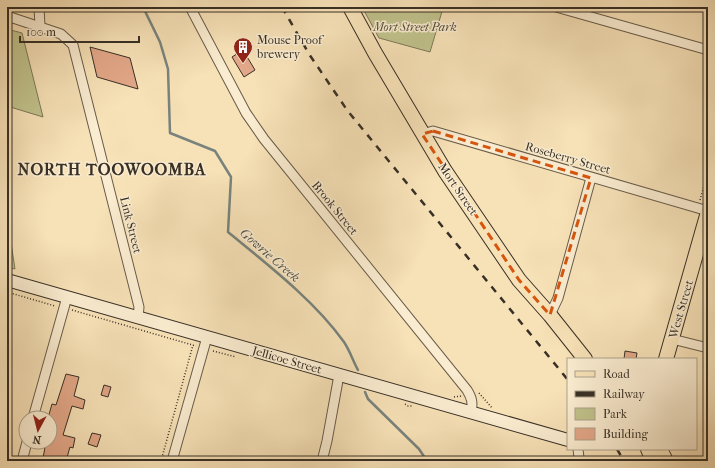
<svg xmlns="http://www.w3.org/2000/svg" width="715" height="468" font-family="'IM FELL French Canon',serif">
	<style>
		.green { fill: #c1c28c; stroke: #7c7959 }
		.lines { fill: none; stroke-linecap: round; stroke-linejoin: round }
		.stream { stroke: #78837e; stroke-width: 2.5 }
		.building { fill: #e2a788; stroke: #383026 }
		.minor-casing { stroke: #685c4a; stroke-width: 11 }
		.secondary-casing { stroke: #383026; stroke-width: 14 }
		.primary-casing { stroke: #383026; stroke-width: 16 }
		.path { stroke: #383026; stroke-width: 1.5; stroke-dasharray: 1 2; stroke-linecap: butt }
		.minor { stroke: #faecd0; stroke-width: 9 }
		.secondary { stroke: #faecd0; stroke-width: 12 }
		.primary { stroke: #f7e1b7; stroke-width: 14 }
		.rail { stroke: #383026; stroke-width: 2.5; stroke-dasharray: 7 7; stroke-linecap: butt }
		.marked { fill: none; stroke: #d6550f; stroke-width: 3; stroke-dasharray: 8 5; stroke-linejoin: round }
		.labels { text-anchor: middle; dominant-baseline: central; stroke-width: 3; stroke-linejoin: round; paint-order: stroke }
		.park-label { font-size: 12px; font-style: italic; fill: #534d3a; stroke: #faecd0 }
		.poi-label { font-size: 12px; fill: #383026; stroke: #faecd0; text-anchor: start }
		.street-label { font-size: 12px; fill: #383026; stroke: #faecd0 }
		.water-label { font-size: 13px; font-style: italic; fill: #52534b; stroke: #faecd0 }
		.district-label { font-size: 16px; font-weight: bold; letter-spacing: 1px; fill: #383026; stroke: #faecd0 }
	</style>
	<rect width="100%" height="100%" fill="#f7e1b7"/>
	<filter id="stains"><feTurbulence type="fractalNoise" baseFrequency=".005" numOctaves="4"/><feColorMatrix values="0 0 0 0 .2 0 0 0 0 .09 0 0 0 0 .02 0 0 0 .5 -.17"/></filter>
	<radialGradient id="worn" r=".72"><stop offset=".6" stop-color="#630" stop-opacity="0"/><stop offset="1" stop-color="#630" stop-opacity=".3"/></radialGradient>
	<g class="green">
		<polygon points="362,7 439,7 443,8 430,52 379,38"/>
		<polygon points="7,29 22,33 43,117 7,106"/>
		<polygon points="7,217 15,269 7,267"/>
	</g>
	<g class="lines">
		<g class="stream">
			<path d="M 143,7 L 160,42 L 168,69 L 170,133 L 215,151 L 231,177 L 228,232 C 267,264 315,301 344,342 C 350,351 353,361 358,370"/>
			<polyline points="365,392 368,399 419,449 427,461"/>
		</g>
	</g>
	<g class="building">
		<polygon points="90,47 130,58 138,89 97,77"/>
		<polygon points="243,50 255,70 244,77 232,57"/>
		<polygon points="625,351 637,353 636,359 624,359"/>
		<polygon points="66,374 79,377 74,396 85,400 83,409 72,406 63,435 75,438 73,448 70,447 66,461 53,458 52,461 43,458 46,442 50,442 50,418 48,418 52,404 56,405"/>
		<polygon points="104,385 111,387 108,397 101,395"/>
		<polygon points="92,433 101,435 97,447 88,444"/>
	</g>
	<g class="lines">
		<defs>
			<g id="minor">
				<polyline points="39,7 40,26"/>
				<path d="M 190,7 L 246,113 L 264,139 L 467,390 C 472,398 473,403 471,413"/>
				<polyline points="556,7 708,50"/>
				<polyline points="7,16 61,34 73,45 139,307 138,318"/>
				<polyline points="422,134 433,131 708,211"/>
				<polyline points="550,315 558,298 591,178"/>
				<polyline points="672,339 708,348"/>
				<polyline points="33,418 67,297"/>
				<polyline points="578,449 579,458 580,461"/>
				<polyline points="22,461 27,442"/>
				<polyline points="172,461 207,337"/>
				<polyline points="322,461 327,441 339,375"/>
			</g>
			<polyline id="secondary" points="7,280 568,440"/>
			<g id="primary">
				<polyline points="350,7 375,53 445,171 519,280 550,315 585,359"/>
				<polyline points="666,359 708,212"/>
				<polyline points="648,449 653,461"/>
				<polyline points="660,449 666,461"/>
			</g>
		</defs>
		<use href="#minor" class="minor-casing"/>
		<use href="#secondary" class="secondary-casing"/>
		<use href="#primary" class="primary-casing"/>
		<g class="path">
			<polyline points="700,200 708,171"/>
			<polyline points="7,292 55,306"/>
			<polyline points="72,310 196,346"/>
			<polyline points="213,351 236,357"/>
			<polyline points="479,393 492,408"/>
			<polyline points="454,397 461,396"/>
			<polyline points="405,404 408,406 413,406"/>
			<polyline points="161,461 193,345"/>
		</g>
		<use href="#minor" class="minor"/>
		<use href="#secondary" class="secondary"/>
		<use href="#primary" class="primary"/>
		<g class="rail">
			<polyline points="282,7 309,54 347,110 568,380"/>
			<polyline points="617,449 624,461"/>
		</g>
	</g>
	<path class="marked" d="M 433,131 L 591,178 L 550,315 L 519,280 L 422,134 Z"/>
	<defs>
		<symbol id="building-pin" viewBox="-11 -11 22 30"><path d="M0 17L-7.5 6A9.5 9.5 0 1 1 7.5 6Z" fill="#8f2418" stroke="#faecd0"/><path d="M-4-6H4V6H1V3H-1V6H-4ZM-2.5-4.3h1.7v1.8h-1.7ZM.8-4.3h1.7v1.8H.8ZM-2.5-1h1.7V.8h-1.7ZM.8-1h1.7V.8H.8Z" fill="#fff"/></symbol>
	</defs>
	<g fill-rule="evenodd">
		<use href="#building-pin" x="232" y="36" width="22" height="30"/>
	</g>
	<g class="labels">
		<g class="park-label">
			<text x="415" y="27">Mort Street Park</text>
		</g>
		<g class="poi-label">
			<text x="257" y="40">Mouse Proof<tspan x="257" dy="14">brewery</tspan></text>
		</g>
		<g class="street-label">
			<text transform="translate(568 158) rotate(16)">Roseberry Street</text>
			<text transform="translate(458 189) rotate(56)">Mort Street</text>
			<text transform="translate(335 208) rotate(51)">Brook Street</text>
			<text transform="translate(131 225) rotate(76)">Link Street</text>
			<text transform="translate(681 309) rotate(-74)">West Street</text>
			<text transform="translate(287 360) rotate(16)">Jellicoe Street</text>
		</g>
		<g class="water-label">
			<text transform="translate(270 255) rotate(41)">Gowrie Creek</text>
		</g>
		<g class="district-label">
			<text x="112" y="169">NORTH TOOWOOMBA</text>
		</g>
	</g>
	<rect width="715" height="468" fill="none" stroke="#f7e1b7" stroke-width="24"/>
	<rect x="8" y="8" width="699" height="452" fill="none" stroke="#383026" stroke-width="2"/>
	<rect x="12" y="12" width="691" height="444" fill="none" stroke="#383026"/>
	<rect x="567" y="358" width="130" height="92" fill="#faecd0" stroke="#aca18c"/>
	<rect x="575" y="371" width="20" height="6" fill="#f7e1b7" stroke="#aca18c"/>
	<text x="603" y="378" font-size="12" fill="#383026">Road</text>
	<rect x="575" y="391" width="20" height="6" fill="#383026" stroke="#aca18c"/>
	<text x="603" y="398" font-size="12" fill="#383026">Railway</text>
	<rect x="575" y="408" width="20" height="12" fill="#c1c28c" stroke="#aca18c"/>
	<text x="603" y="418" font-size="12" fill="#383026">Park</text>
	<rect x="575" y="428" width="20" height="12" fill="#e2a788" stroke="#aca18c"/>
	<text x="603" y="438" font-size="12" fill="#383026">Building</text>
	<g transform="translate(38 430) rotate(187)"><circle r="19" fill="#faecd0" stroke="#aca18c"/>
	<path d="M0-3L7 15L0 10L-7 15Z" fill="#8f2418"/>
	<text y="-6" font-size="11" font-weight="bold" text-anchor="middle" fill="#383026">N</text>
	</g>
	<path d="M20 36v6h119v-6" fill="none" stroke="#383026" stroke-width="2"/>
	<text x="26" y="36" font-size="12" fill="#383026" stroke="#faecd0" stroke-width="3" paint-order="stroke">100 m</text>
	<rect width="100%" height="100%" filter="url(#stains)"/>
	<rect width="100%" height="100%" fill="url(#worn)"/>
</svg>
